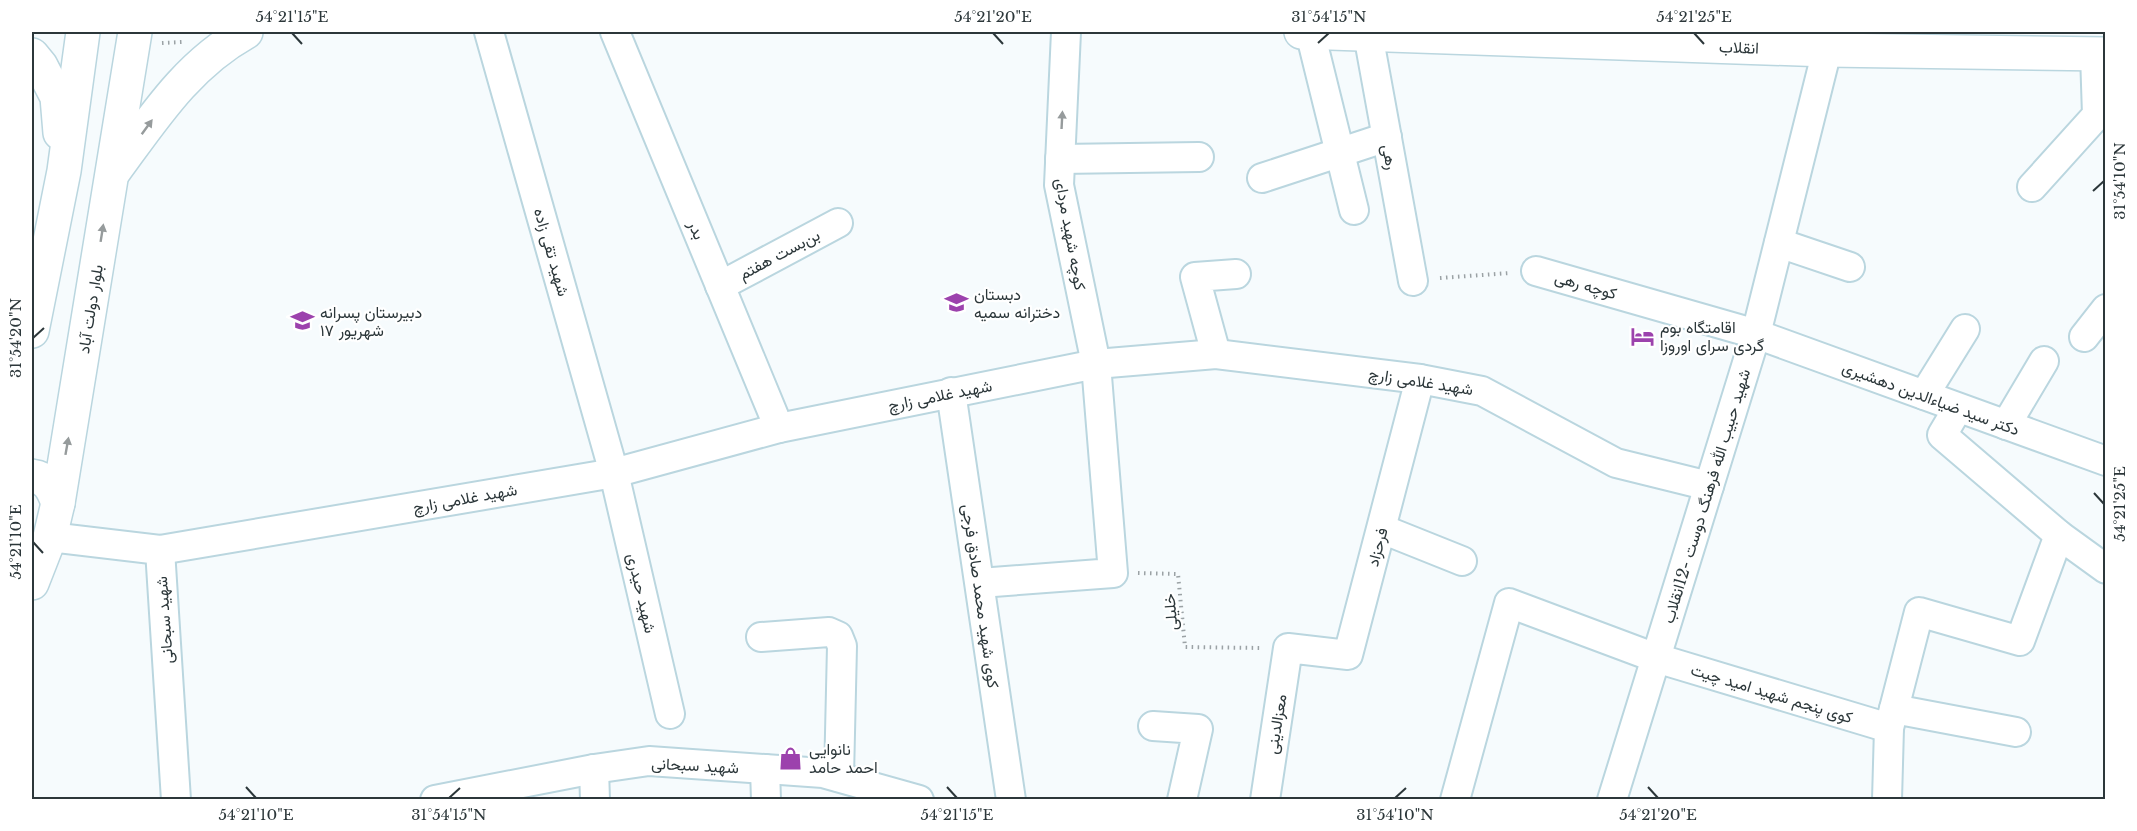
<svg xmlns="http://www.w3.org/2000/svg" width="2137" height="831" font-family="'Libre Baskerville',Vazirmatn,serif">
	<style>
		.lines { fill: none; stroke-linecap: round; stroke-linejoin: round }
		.street-casing { stroke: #bad6df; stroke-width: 32 }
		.secondary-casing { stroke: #bad6df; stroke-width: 36 }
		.path { stroke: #9ba2a5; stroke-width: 4; stroke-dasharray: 1.5 4.5; stroke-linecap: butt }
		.street { stroke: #fff; stroke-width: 28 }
		.secondary { stroke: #fff; stroke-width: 33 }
		.oneway { fill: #969b9c }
		.ticks { fill: none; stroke: #2c373a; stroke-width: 2 }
		.labels { text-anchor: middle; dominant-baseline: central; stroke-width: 4.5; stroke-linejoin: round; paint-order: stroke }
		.street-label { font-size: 16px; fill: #2c373a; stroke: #fff }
		.poi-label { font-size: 16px; fill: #2c373a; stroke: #fff; text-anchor: start }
		.neatline { fill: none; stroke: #2c373a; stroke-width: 2 }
		.ticks-label { font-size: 15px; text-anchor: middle; fill: #2c373a }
	</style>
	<rect width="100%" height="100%" fill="#f6fbfd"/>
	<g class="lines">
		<defs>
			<g id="street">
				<polyline points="489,32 614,473 670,714"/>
				<polyline points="615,32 779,428"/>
				<polyline points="1310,32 1354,210"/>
				<polyline points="1368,34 1413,281"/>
				<polyline points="1060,159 1199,157"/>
				<polyline points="1262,178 1387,137"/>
				<polyline points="2032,187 2097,115 2095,54"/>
				<polyline points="1779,243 1850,267"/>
				<polyline points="1536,271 1756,334 2106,461"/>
				<polyline points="720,286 838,223"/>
				<polyline points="2084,337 2106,309"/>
				<polyline points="1216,354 1195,277 1236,274"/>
				<polyline points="951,392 1011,800"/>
				<polyline points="1924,395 1965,329"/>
				<polyline points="1958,408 1942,435 2059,535"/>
				<polyline points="2006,425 2044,361"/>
				<polyline points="1382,529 1462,561"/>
				<polyline points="50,537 160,550 176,800"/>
				<polyline points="160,550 614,473 779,428 1096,364 1216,354 1420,379 1482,391 1616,463 1709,486"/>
				<polyline points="980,583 1113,573 1096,364 1059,185 1066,32"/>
				<polyline points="761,637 829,632 838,636 842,646 839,777"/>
				<polyline points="1894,709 2016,732"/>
				<polyline points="1153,726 1198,729 1182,800"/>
				<polyline points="594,769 595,800"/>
				<polyline points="765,769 766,800"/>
				<polyline points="435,800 594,769 649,761 823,773 919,800"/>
				<polyline points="1265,800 1288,648 1348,655 1420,379"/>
				<polyline points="1455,800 1509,603 1656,658 1889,728"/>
				<polyline points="1612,800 1756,334 1827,50 1826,32"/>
				<polyline points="1887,800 1889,728 1919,612 2020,641 2059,535 2106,569"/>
			</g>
			<g id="secondary">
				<polyline points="1301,32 1827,50 2106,54"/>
				<polyline points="32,55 41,66 57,97 60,133"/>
				<path d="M 115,170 C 154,117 187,65 246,32"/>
				<polyline points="32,331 64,171 83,32"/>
				<path d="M 32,476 C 48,478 53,489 58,503"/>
				<polyline points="32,583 50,537 58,503 135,32"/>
			</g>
		</defs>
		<use href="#street" class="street-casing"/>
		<use href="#secondary" class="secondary-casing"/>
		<g class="path">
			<polyline points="162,43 182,42"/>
			<polyline points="1440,278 1510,273"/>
			<polyline points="1138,573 1178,574 1185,647 1262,648"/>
		</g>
		<use href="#street" class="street"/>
		<use href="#secondary" class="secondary"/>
	</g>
	<defs><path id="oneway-solid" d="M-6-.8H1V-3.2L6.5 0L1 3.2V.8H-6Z" transform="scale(1.5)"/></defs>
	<g class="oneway">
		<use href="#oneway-solid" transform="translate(1062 120) rotate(-87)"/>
		<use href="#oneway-solid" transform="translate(147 127) rotate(-54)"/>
		<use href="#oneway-solid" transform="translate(102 233) rotate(-81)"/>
		<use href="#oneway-solid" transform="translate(67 446) rotate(-80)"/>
	</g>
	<path class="ticks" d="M 292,33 L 302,44M 993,33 L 1003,44M 1694,33 L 1704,44M 1318,43 L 1329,33M 2093,191 L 2104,181M 33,338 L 44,328M 2094,493 L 2104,504M 33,542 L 43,553M 246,787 L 256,798M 947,787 L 957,798M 1648,787 L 1658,798M 449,798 L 460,788M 1395,798 L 1406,788"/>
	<defs>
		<symbol id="school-bare" viewBox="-9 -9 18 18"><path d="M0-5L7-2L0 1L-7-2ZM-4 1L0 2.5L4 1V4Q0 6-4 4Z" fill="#9c42ad" stroke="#fff" stroke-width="2.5" paint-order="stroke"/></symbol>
		<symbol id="hotel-bare" viewBox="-9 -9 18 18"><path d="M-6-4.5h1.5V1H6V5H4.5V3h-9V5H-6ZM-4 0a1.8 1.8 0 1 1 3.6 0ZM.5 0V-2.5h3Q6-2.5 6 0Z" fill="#9c42ad" stroke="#fff" stroke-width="2.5" paint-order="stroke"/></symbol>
		<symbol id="shop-bare" viewBox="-9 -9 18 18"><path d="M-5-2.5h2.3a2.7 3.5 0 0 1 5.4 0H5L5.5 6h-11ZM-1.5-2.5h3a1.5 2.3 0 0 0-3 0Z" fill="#9c42ad" stroke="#fff" stroke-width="2.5" paint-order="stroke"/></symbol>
	</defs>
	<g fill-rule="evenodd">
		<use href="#school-bare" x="940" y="286" width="33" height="33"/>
		<use href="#school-bare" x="286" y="304" width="33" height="33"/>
		<use href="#hotel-bare" x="1626" y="320" width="33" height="33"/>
		<use href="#shop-bare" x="774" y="742" width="33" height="33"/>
	</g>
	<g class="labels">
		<g class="street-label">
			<text transform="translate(1739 47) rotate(2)">انقلاب</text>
			<text transform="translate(1390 157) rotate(80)">رهی</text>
			<text transform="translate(697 230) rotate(67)">بدر</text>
			<text transform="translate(1071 234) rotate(80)">کوچه شهید مردای</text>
			<text transform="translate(552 252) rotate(74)">شهید تقی زاده</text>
			<text transform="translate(779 254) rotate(-28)">بن‌بست هفتم</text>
			<text transform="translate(1586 285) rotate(16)">کوچه رهی</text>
			<text transform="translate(90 309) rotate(-81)">بلوار دولت آباد</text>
			<text transform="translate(1421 381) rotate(9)">شهید غلامی زارچ</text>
			<text transform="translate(940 395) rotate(-11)">شهید غلامی زارچ</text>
			<text transform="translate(1931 398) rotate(20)">دکتر سید ضیاءالدین دهشیری</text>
			<text transform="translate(1706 496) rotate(-73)">شهید حبیب الله فرهنگ دوست -12انقلاب</text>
			<text transform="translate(465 498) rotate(-10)">شهید غلامی زارچ</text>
			<text transform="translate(1377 547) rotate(-75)">فرحزاد</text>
			<text transform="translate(642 593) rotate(77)">شهید حیدری</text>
			<text transform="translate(981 596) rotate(82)">کوی شهید محمد صادق فرجی</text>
			<text transform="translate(1170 612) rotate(-95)">خلیلی</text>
			<text transform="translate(164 620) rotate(-94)">شهید سبحانی</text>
			<text transform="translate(1772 693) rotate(17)">کوی پنجم شهید امید چیت</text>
			<text transform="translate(1276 724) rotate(-81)">معزالدینی</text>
			<text transform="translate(695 765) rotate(3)">شهید سبحانی</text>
		</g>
		<g class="poi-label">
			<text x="974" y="294">دبستان<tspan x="974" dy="18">دخترانه سمیه</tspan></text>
			<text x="320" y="312">دبیرستان پسرانه<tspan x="320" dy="18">۱۷ شهریور</tspan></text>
			<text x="1660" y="327">اقامتگاه بوم<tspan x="1660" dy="18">گردی سرای اوروزا</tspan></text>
			<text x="809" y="749">نانوایی<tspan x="809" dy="18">احمد حامد</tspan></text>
		</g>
	</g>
	<rect width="2137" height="831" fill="none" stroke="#ffffff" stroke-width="66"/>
	<rect x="33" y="33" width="2071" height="765" class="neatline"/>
	<g class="ticks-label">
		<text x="292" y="22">54°21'15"E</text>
		<text x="993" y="22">54°21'20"E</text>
		<text x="1329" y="22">31°54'15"N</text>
		<text x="1694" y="22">54°21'25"E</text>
		<text transform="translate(2120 181) rotate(-90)" y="5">31°54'10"N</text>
		<text transform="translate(16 338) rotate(-90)" y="5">31°54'20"N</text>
		<text transform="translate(2120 504) rotate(-90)" y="5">54°21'25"E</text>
		<text transform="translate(16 542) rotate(-90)" y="5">54°21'10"E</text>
		<text x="256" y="820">54°21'10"E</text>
		<text x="449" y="820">31°54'15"N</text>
		<text x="957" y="820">54°21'15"E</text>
		<text x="1395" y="820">31°54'10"N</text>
		<text x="1658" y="820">54°21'20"E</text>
	</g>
</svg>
